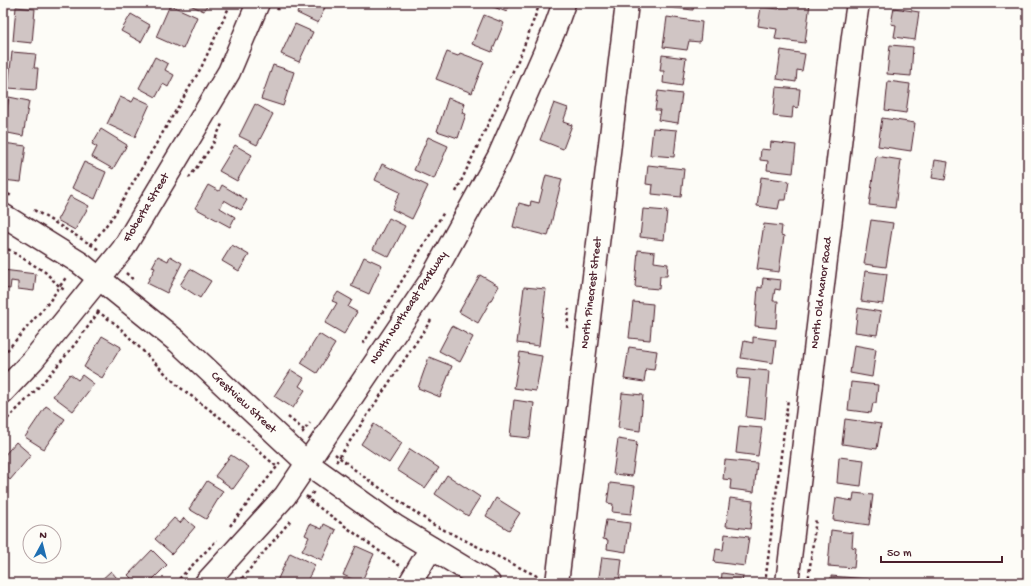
<svg xmlns="http://www.w3.org/2000/svg" width="1031" height="586" font-family="'Gochi Hand',sans-serif">
	<style>
		.building { fill: #d0c5c4; stroke: #4a1f2b }
		.lines { fill: none; stroke-linecap: round; stroke-linejoin: round }
		.minor-casing { stroke: #4a1f2b; stroke-width: 25 }
		.path { stroke: #4a1f2b; stroke-width: 2.5; stroke-dasharray: 3 3; stroke-linecap: butt }
		.minor { stroke: #fdfcf7; stroke-width: 22 }
		.labels { text-anchor: middle; dominant-baseline: central; stroke-width: 4; stroke-linejoin: round; paint-order: stroke }
		.street-label { font-size: 12px; fill: #4a1f2b; stroke: #fdfcf7 }
	</style>
	<rect width="100%" height="100%" fill="#fdfcf7"/>
	<filter id="ink" filterUnits="userSpaceOnUse"><feTurbulence type="fractalNoise" baseFrequency=".025" numOctaves="2"/><feDisplacementMap in="SourceGraphic" scale="8" xChannelSelector="R" yChannelSelector="G"/><feConvolveMatrix kernelMatrix="1 2 1 2 8 2 1 2 1" color-interpolation-filters="sRGB"/></filter>
	<g filter="url(#ink)">
		<g class="building">
			<polygon points="185,3 208,3 204,11"/>
			<polygon points="302,3 327,3 318,23 297,13"/>
			<polygon points="488,3 509,3 507,12 488,5"/>
			<polygon points="668,3 694,3 693,10 667,7"/>
			<polygon points="780,3 810,3 805,43 775,39 777,29 758,26 761,7 779,9"/>
			<polygon points="170,5 197,17 183,49 156,37"/>
			<polygon points="16,7 35,9 32,43 13,41"/>
			<polygon points="894,8 919,12 915,40 894,37 896,25 891,24"/>
			<polygon points="131,14 150,25 141,42 121,31"/>
			<polygon points="484,15 504,23 492,52 472,44"/>
			<polygon points="667,17 702,22 700,42 689,41 687,50 663,47"/>
			<polygon points="295,24 313,32 299,62 281,54"/>
			<polygon points="890,45 913,47 911,76 887,74"/>
			<polygon points="781,50 805,54 802,71 797,70 796,82 777,79"/>
			<polygon points="12,52 36,54 34,68 38,68 36,90 8,88"/>
			<polygon points="447,52 458,56 460,53 484,62 472,93 436,79"/>
			<polygon points="662,55 686,58 682,86 663,83 664,71 660,71"/>
			<polygon points="155,57 168,64 165,70 174,75 168,87 163,84 156,97 139,88"/>
			<polygon points="273,65 294,72 283,106 261,99"/>
			<polygon points="888,81 910,84 906,113 885,110"/>
			<polygon points="776,87 800,89 798,108 793,107 792,118 773,116"/>
			<polygon points="658,91 682,94 678,123 658,120 660,110 655,110"/>
			<polygon points="9,97 29,101 23,136 3,132"/>
			<polygon points="120,97 132,102 135,97 150,104 135,137 107,124"/>
			<polygon points="448,98 465,104 462,113 466,114 458,138 437,131"/>
			<polygon points="554,103 568,108 563,122 572,125 563,149 540,140"/>
			<polygon points="255,104 273,114 257,145 239,136"/>
			<polygon points="882,118 915,123 911,151 878,146"/>
			<polygon points="653,128 677,130 674,157 650,155"/>
			<polygon points="101,129 127,145 113,169 92,157 97,147 92,144"/>
			<polygon points="428,137 448,146 434,179 414,170"/>
			<polygon points="771,142 796,145 793,173 767,170 768,161 760,160 761,149 770,150"/>
			<polygon points="3,143 26,146 21,182 3,180"/>
			<polygon points="235,145 252,155 237,181 219,171"/>
			<polygon points="876,156 901,160 895,208 869,205"/>
			<polygon points="935,160 948,162 945,180 932,178"/>
			<polygon points="84,162 106,172 95,199 72,188"/>
			<polygon points="382,164 428,186 412,219 392,209 400,192 375,180"/>
			<polygon points="648,165 684,169 681,197 652,194 653,185 646,184"/>
			<polygon points="546,175 562,179 548,236 513,227 519,203 530,206 531,201 539,203"/>
			<polygon points="761,177 789,181 786,200 780,200 778,209 757,206"/>
			<polygon points="208,185 219,191 222,185 247,200 241,210 224,200 220,208 235,217 230,227 195,208"/>
			<polygon points="70,196 89,206 75,230 57,220"/>
			<polygon points="643,209 667,211 664,240 640,237"/>
			<polygon points="389,218 405,226 389,257 373,249"/>
			<polygon points="871,220 893,223 886,267 864,264"/>
			<polygon points="764,224 782,226 781,235 784,236 779,272 757,269"/>
			<polygon points="232,245 249,255 239,271 222,261"/>
			<polygon points="638,250 655,252 654,262 668,264 667,276 660,276 659,289 635,287"/>
			<polygon points="158,256 168,261 170,256 182,263 167,293 147,283 155,268 152,267"/>
			<polygon points="364,257 382,265 369,294 351,286"/>
			<polygon points="190,269 211,281 200,298 180,285"/>
			<polygon points="3,270 36,274 34,291 18,289 18,282 11,281 10,289 3,288"/>
			<polygon points="865,271 887,274 883,304 861,301"/>
			<polygon points="480,275 499,286 478,323 459,312"/>
			<polygon points="763,278 781,280 780,290 775,289 773,301 778,301 776,328 755,326 758,287 762,288"/>
			<polygon points="524,287 546,289 539,346 517,343"/>
			<polygon points="338,292 352,300 348,307 357,312 344,334 325,323 337,303 332,301"/>
			<polygon points="633,302 653,304 650,340 629,338"/>
			<polygon points="858,308 881,312 877,335 855,332"/>
			<polygon points="452,326 473,337 460,362 439,351"/>
			<polygon points="319,334 335,344 317,373 301,363"/>
			<polygon points="102,336 121,347 102,378 84,367"/>
			<polygon points="753,337 776,340 773,363 741,358 744,341 753,343"/>
			<polygon points="854,345 876,349 872,377 850,373"/>
			<polygon points="629,347 657,351 654,370 646,369 644,382 624,379"/>
			<polygon points="520,352 542,356 536,391 514,388"/>
			<polygon points="429,357 452,366 440,397 418,388"/>
			<polygon points="738,368 769,371 765,419 746,417 750,379 737,378"/>
			<polygon points="291,370 304,378 299,386 305,390 293,408 274,396"/>
			<polygon points="70,374 78,380 82,375 94,384 73,411 53,396"/>
			<polygon points="851,382 878,385 876,403 873,403 871,413 848,410"/>
			<polygon points="622,393 643,395 640,431 618,428"/>
			<polygon points="514,400 534,403 530,438 510,436"/>
			<polygon points="46,406 65,419 44,449 25,437"/>
			<polygon points="845,419 881,424 877,449 842,444"/>
			<polygon points="374,424 402,443 389,463 361,444"/>
			<polygon points="739,426 762,428 758,456 736,453"/>
			<polygon points="618,439 637,442 632,476 613,474"/>
			<polygon points="16,442 31,455 10,480 3,474 3,457"/>
			<polygon points="410,449 439,468 425,488 397,470"/>
			<polygon points="231,455 249,467 233,489 215,476"/>
			<polygon points="839,457 864,460 861,486 837,483"/>
			<polygon points="725,460 757,463 754,492 730,489 731,480 723,479"/>
			<polygon points="447,475 480,497 468,516 435,494"/>
			<polygon points="207,481 223,491 206,519 189,509"/>
			<polygon points="610,483 635,486 631,514 612,512 613,504 607,503"/>
			<polygon points="854,493 873,495 869,525 833,520 836,498 853,501"/>
			<polygon points="496,498 520,513 509,530 486,516"/>
			<polygon points="730,498 753,501 750,529 726,526"/>
			<polygon points="174,518 180,523 184,518 195,527 172,554 155,539"/>
			<polygon points="606,520 630,523 626,552 607,549 608,540 603,539"/>
			<polygon points="310,524 322,529 324,524 336,530 322,560 302,551 309,537 305,535"/>
			<polygon points="831,530 853,533 852,547 856,548 854,568 828,566"/>
			<polygon points="725,534 749,537 745,566 714,562 716,549 723,550"/>
			<polygon points="356,546 374,554 361,583 343,575"/>
			<polygon points="152,550 167,565 149,583 136,583 128,575"/>
			<polygon points="290,553 315,565 306,583 299,580 297,583 276,583"/>
			<polygon points="602,557 622,559 619,583 598,583"/>
			<polygon points="111,571 121,583 102,583 100,581"/>
			<polygon points="722,573 743,576 742,583 721,583"/>
			<polygon points="831,576 868,579 868,583 831,583"/>
		</g>
		<g class="lines">
			<defs>
				<g id="minor">
					<polyline points="3,215 80,263 178,342 307,463 395,526 489,583"/>
					<polyline points="3,392 33,360 123,249 229,72 258,3"/>
					<polyline points="206,583 285,496 429,283 499,156 554,31 564,3"/>
					<polyline points="410,583 431,548"/>
					<polyline points="557,583 627,3"/>
					<polyline points="787,583 853,36 858,3"/>
				</g>
			</defs>
			<use href="#minor" class="minor-casing"/>
			<g class="path">
				<polyline points="277,10 281,3"/>
				<polyline points="189,178 212,146 222,124"/>
				<polyline points="3,191 13,197"/>
				<polyline points="456,192 521,54 540,3"/>
				<polyline points="34,210 98,249"/>
				<polyline points="91,245 114,215 201,68 231,3"/>
				<polyline points="3,246 45,272 60,287 66,291"/>
				<polyline points="126,273 135,281"/>
				<polyline points="97,311 117,325 178,386 226,422 277,467"/>
				<polyline points="567,328 569,309"/>
				<polyline points="363,344 444,212"/>
				<polyline points="3,355 49,302 67,276"/>
				<polyline points="288,417 304,430"/>
				<path d="M 3,423 C 38,390 72,351 99,311"/>
				<polyline points="302,433 310,423"/>
				<polyline points="335,454 364,477 434,525 539,577"/>
				<polyline points="336,462 431,320"/>
				<polyline points="306,496 313,503 400,566"/>
				<polyline points="308,499 315,490"/>
				<polyline points="230,526 280,463"/>
				<polyline points="432,580 437,583"/>
				<polyline points="175,583 217,540"/>
				<polyline points="238,583 291,520"/>
				<polyline points="387,583 392,577"/>
				<polyline points="765,583 788,399"/>
				<polyline points="808,583 816,518"/>
			</g>
			<use href="#minor" class="minor"/>
		</g>
	</g>
	<g class="labels">
		<g class="street-label">
			<text transform="translate(147 208) rotate(-59)">Floberta Street</text>
			<text transform="translate(592 293) rotate(-83)">North Pinecrest Street</text>
			<text transform="translate(822 293) rotate(-83)">North Old Manor Road</text>
			<text transform="translate(409 308) rotate(-57)">North Northeast Parkway</text>
			<text transform="translate(243 403) rotate(43)">Crestview Street</text>
		</g>
	</g>
	<rect width="1031" height="586" fill="none" stroke="#fdfcf7" stroke-width="16"/>
	<rect x="8" y="8" width="1015" height="570" fill="none" stroke="#4a1f2b" stroke-width="1.5" filter="url(#ink)"/>
	<g transform="translate(42 544) rotate(7)"><circle r="19" fill="#fdfcf7" stroke="#b5a4a5"/>
	<path d="M0-3L7 15L0 10L-7 15Z" fill="#1f6fb2"/>
	<text y="-6" font-size="11" font-weight="bold" text-anchor="middle" fill="#4a1f2b">N</text>
	</g>
	<path d="M881 556v6h121v-6" fill="none" stroke="#4a1f2b" stroke-width="2"/>
	<text x="887" y="556" font-size="12" fill="#4a1f2b" stroke="#fdfcf7" stroke-width="3" paint-order="stroke">50 m</text>
</svg>
